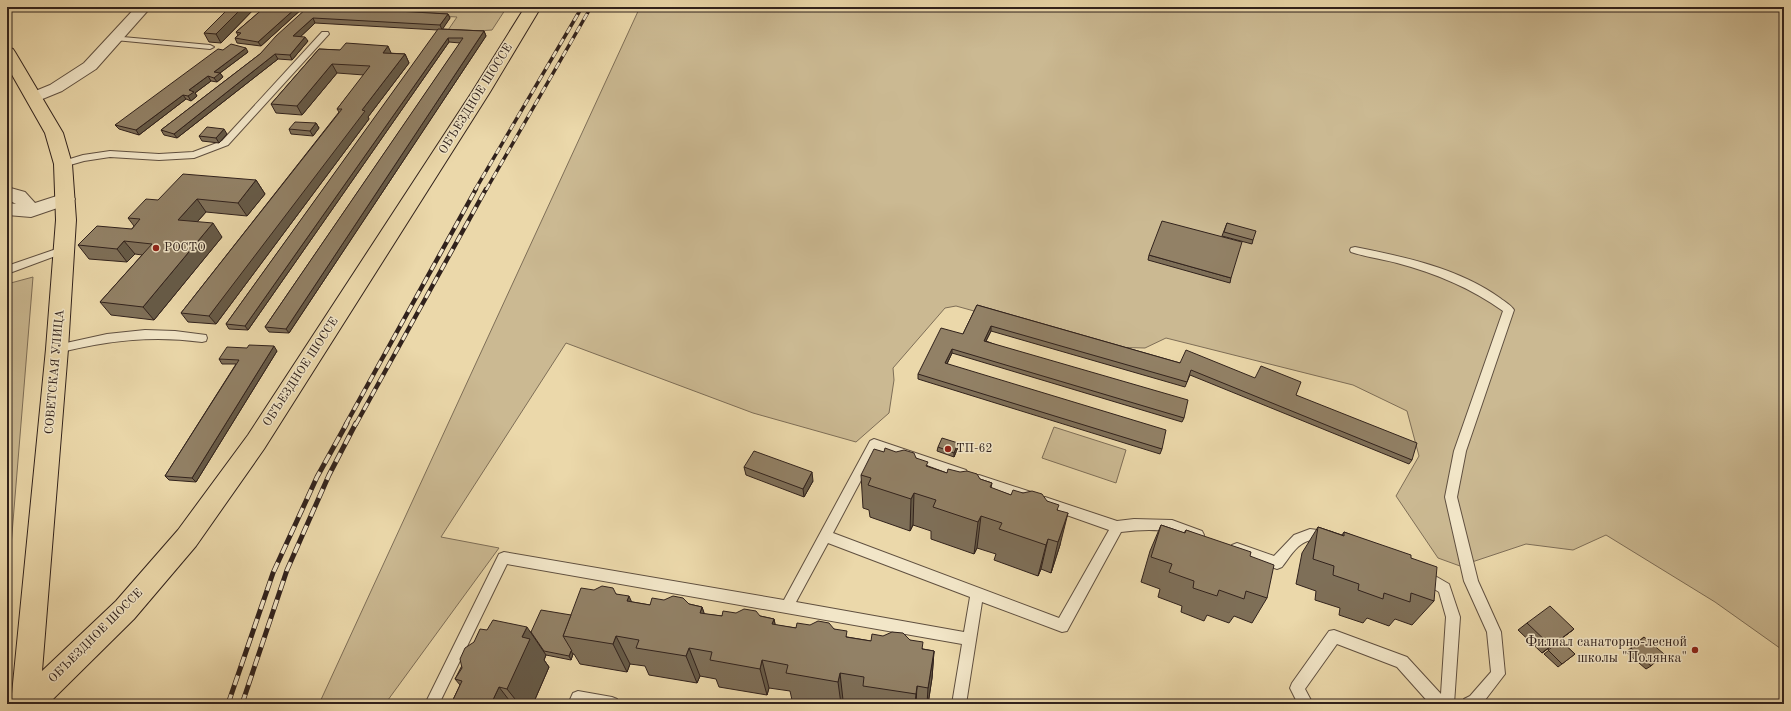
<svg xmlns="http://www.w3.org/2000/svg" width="1791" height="711" font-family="'Old Standard TT',serif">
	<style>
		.green { fill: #cbb992; stroke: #7e6e57 }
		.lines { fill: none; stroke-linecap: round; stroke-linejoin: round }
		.service-casing { stroke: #605040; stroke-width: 2 }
		.minor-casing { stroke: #605040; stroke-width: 2 }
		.primary-casing { stroke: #31221c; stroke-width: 2 }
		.service { fill: #f2e6c8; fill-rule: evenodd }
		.minor { fill: #f2e6c8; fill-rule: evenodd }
		.primary { fill: #ebd8aa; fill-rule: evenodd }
		.rail-far2-casing { stroke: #31221c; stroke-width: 3.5 }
		.rail-far1-casing { stroke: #31221c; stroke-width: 4.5 }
		.rail-casing { stroke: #31221c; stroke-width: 5 }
		.rail-far2 { stroke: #f2e6c8; stroke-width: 2.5; stroke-dasharray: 7; stroke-linecap: butt }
		.rail-far1 { stroke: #f2e6c8; stroke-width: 3; stroke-dasharray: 8; stroke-linecap: butt }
		.rail { stroke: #f2e6c8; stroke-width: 3.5; stroke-dasharray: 10; stroke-linecap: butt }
		.wall { fill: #7e6f58; stroke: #31221c }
		.shaded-wall { fill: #665a47; stroke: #31221c }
		.building { fill: #928166; stroke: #31221c }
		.poi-dot { fill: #8f2418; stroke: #f2e6c8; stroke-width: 1.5 }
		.labels { text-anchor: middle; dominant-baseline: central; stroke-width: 3; stroke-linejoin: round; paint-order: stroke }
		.street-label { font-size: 12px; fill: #31221c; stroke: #f2e6c8 }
		.poi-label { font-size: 12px; fill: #31221c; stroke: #f2e6c8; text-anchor: start }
		.near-poi-label { font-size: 14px; fill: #31221c; stroke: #f2e6c8; text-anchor: end }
	</style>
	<rect width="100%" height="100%" fill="#ebd8aa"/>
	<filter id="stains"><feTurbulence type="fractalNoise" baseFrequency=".005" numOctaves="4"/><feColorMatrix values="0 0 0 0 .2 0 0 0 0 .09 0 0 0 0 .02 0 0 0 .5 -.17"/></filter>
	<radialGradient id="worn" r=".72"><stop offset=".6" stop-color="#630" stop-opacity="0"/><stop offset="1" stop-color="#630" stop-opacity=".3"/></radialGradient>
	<g class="green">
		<polygon points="375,7 507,7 492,30 446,33 457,17 371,12"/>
		<polygon points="640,7 1784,7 1784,651 1715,602 1606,535 1573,550 1526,544 1460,566 1438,558 1396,496 1419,456 1407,411 1353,385 1166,338 1145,348 1104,347 956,306 945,308 893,368 894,380 889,413 856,442 753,413 566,343 441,537 499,548 385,704 319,704"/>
		<polygon points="33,277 7,595 7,284"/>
		<polygon points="1054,427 1126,450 1116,483 1042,458"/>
	</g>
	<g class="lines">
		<defs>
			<g id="service">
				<polygon points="322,32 328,32 329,34 228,145 194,158 159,160 110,157 84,161 63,167 58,164 60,162 83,155 110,151 159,154 193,152 222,141"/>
				<polygon points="112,36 210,45 214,47 210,49 115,40 112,40"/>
				<polygon points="65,246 70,249 69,251 7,274 7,266"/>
				<path d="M 1355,247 C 1405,257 1458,268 1500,298 C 1505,302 1511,305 1514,310 L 1466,451 L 1457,497 L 1478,581 L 1501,632 L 1505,674 L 1482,704 L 1462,704 L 1464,699 L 1470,696 L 1491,672 L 1487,632 L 1464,581 L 1445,497 L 1454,451 L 1503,311 C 1471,288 1435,273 1397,263 C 1382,259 1366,257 1351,252 L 1350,250 L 1351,248 Z"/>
				<path d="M 145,330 L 175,331 L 206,335 L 207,338 L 206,341 L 202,342 C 150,335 107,341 57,353 L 53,352 L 52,349 L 53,346 L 57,345 L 107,334 Z"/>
				<path d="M 874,439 L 966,470 L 968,474 L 966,478 L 962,479 L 877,450 L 833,533 L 1059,618 L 1109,530 L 1041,506 L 1039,502 L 1041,498 L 1045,497 L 1117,521 L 1134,519 L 1172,520 L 1202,531 L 1204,535 L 1202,539 C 1193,543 1182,533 1172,532 C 1156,529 1137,530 1121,532 L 1067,631 L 1062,632 L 982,602 L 966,704 L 952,704 L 962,644 L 507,564 L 439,704 L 425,704 L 499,554 L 504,552 L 784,600 L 870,441 ZM 828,543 L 970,597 L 964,632 L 796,602 Z"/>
				<polygon points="979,475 1031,492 1033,496 1031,500 1027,501 975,484 973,480 975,476"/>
				<path d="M 1310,529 L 1332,532 L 1334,536 L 1332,540 C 1326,542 1320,540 1313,540 C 1298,541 1290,557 1282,567 L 1277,569 L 1232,553 L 1231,549 L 1232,545 L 1237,543 L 1274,556 L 1294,535 Z"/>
				<polygon points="1423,569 1449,584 1460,617 1454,704 1430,704 1397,667 1337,644 1305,689 1313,704 1298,704 1290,688 1292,683 1329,631 1334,630 1407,657 1441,694 1446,617 1439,592 1418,579 1416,575 1418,571"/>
				<polygon points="578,691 612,697 617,699 619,704 568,704 573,693"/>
			</g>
			<g id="minor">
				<polygon points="136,7 151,7 96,69 62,91 40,100 34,102 28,100 26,97 28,94 50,85 84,63"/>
				<polygon points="7,187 25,192 35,203 66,193 72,195 75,199 72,203 31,217 7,215 7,203 16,204 7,199"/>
			</g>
			<polygon id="primary" points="525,7 541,7 490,92 264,449 196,546 134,619 48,704 11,704 46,349 56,220 54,164 45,133 7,66 7,47 13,49 15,52 63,133 72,164 76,220 68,349 42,671 116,601 178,530 248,435 472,92"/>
		</defs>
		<use href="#service" class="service-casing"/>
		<use href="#minor" class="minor-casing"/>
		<use href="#primary" class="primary-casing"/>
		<use href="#service" class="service"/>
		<use href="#minor" class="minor"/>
		<use href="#primary" class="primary"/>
		<defs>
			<g id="rail-far2">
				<polyline points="475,190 582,7"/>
				<polyline points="486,190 591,7"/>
			</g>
			<g id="rail-far1">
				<polyline points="346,424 476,189"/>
				<polyline points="356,424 486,189"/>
			</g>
			<g id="rail">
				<polyline points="228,704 273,573 317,477 347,423"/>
				<polyline points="242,704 287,570 329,475 356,423"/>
			</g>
		</defs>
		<use href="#rail-far2" class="rail-far2-casing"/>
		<use href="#rail-far1" class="rail-far1-casing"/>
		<use href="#rail" class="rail-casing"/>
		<use href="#rail-far2" class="rail-far2"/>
		<use href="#rail-far1" class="rail-far1"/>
		<use href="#rail" class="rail"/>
	</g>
	<g class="wall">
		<polygon points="230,7 256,7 221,43 209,42 204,33"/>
		<polygon points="265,7 304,7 261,46 237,43 235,38 238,35 236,32"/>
		<polygon points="308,7 448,14 450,18 442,29 484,31 486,36 289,333 269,332 265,327 460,43 449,42 248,330 229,329 226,324 438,30 315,23 300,37 308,41 292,60 278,59 177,138 164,135 161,130 260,54"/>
		<polygon points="319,49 405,54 409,63 368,117 369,119 216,324 188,322 181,313 339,112 337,109 364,75 337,73 302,115 276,113 271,104"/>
		<polygon points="248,52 220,73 223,77 217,82 211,81 195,93 197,96 191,101 186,99 139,135 119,129 115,125"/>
		<polygon points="316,123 319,128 313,136 291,134 289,129"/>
		<polygon points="227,134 219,143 202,141 199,136"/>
		<polygon points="256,180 265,194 247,216 206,212 197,222 222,237 154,320 111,315 100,302 142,255 135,254 127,262 89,259 78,245 132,229 134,226 128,218"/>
		<polygon points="1227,223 1253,240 1252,244 1222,236"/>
		<polygon points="1149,255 1231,278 1230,283 1148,260"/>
		<polygon points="977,305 1180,363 1296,395 1412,460 1409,464 1190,375 1185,387 991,331 986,341 1184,418 1182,422 952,353 947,364 1162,449 1160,454 918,379 918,374 963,334"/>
		<polygon points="277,351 196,482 169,480 165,476 236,364 222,364 219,359"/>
		<polygon points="958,443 958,447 954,457 937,451 938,447"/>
		<polygon points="884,452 916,458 928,466 947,473 980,479 992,483 991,488 1011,495 1023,493 1047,501 1058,510 1060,545 1051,573 1041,569 1038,576 994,560 996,554 977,548 974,554 931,539 931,531 913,525 910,531 870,517 869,510 863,508 861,475"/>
		<polygon points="744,467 813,481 804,497 746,475"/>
		<polygon points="1161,525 1184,533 1186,530 1250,556 1267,598 1252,623 1234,616 1229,623 1207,615 1204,621 1181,612 1182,606 1158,597 1160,589 1141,582 1150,551"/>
		<polygon points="1318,527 1342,535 1344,532 1411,558 1434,601 1412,625 1395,619 1389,626 1367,618 1363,623 1339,615 1340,608 1315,600 1316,591 1296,584 1302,553"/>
		<polygon points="616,594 632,602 650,605 689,604 702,607 704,614 722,616 760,616 774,619 775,625 796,628 834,629 847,637 871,641 910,640 923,649 934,651 932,678 928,704 864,704 843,700 842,704 815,704 792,700 790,691 769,688 767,695 719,687 716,679 700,676 697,683 649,675 645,666 630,664 627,672 580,664 574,654 573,654 571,660 546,655 544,660 549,667 533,704 451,704 460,685 455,679 474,642 487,630 531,632 571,615"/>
		<polygon points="1527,623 1574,629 1542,653 1518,630"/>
		<polygon points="1644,637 1651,666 1646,669 1626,652"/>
		<polygon points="1561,641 1575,654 1558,667 1544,654"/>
	</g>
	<g class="shaded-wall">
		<polygon points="243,7 256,7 221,43 216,34"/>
		<polygon points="297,7 304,7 261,46 258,42"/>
		<polygon points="448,14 450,18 442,30 440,25"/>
		<polygon points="313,18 315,23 296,41 293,36"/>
		<polygon points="484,31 486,36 289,333 286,329"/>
		<polygon points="305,37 308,41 292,60 290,55"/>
		<polygon points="448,38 449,42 248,330 245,326"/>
		<polygon points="388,46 392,55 383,53"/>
		<polygon points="246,48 248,52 220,73 223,77 217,82 214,78 214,72"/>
		<polygon points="275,54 278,59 177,138 174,134"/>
		<polygon points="405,54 409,63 368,117 369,119 216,324 209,316 362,110"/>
		<polygon points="332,64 337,73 302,115 297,106"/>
		<polygon points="208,76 211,81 195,93 197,96 191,101 188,96 189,90"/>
		<polygon points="183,95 186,99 139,135 136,130"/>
		<polygon points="316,123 319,128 313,136 310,131"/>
		<polygon points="224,129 227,134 219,143 216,138"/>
		<polygon points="256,180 265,194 247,216 238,203"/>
		<polygon points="197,199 206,212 187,233 178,220"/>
		<polygon points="213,223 222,237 154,320 143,307"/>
		<polygon points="124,241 135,254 127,262 117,249"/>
		<polygon points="991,326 991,331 984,345 984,341"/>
		<polygon points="274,346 277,351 196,482 192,478"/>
		<polygon points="952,349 952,353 945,368 945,363"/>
		<polygon points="958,443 958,447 954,457 954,453"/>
		<polygon points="812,472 813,481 804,497 803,489"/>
		<polygon points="914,493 913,525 910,531 911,499"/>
		<polygon points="1068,513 1060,545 1051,573 1058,542"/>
		<polygon points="981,516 977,548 974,554 978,522"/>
		<polygon points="1048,539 1041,569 1038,576 1046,545"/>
		<polygon points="629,596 642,625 627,601"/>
		<polygon points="702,607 712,635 700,613"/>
		<polygon points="774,619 780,647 772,624"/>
		<polygon points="527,627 546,655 544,660 549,667 533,704 519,704 507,689 522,637"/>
		<polygon points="1574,629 1565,636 1542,653 1551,646"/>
		<polygon points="616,636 630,664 627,672 613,644"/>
		<polygon points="689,648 700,676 697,683 686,656"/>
		<polygon points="571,651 573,654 571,660 569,656"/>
		<polygon points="934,651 932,678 928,704 927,704 928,688"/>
		<polygon points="762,660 769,688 767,695 760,669"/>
		<polygon points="840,673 843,700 842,704 841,704 838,682"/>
		<polygon points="917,686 916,704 915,704 916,694"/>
		<polygon points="499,687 512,704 491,704"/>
	</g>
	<g class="building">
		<polygon points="230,7 243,7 216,34 204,33"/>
		<polygon points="265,7 297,7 258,42 235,38 241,33 236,32"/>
		<polygon points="308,7 329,7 448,14 440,25 313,18 293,36 305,37 290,55 275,54 174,134 161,130 260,54 276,36"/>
		<polygon points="438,29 484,31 286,329 265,327 463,38 448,38 245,326 226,324"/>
		<polygon points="346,43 388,46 383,53 405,54 362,110 365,111 209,316 181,313 342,109 337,109 370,66 332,64 297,106 271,104 319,49 340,50"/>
		<polygon points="231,44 246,48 214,72 220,73 214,78 208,76 189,90 194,92 188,96 183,95 136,130 115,125 218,49 223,50"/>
		<polygon points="295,122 316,123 310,131 289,129"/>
		<polygon points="207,127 224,129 216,138 199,136"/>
		<polygon points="183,174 256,180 238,203 197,199 178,220 213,223 143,307 100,302 152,244 124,241 117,249 78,245 97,226 132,229 140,219 128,218 146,199 158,200"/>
		<polygon points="1162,221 1242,242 1231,278 1149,255"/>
		<polygon points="1227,223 1256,231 1253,240 1224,232"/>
		<polygon points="977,305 1180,363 1186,350 1255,378 1261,366 1301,382 1296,395 1417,443 1412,460 1191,370 1187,382 991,326 984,341 1188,400 1184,418 952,349 945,363 1166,430 1162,449 918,374 941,328 963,334"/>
		<polygon points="249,345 274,346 192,478 165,476 239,360 219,359 227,347 247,348"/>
		<polygon points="942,438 958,443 954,453 938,447"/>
		<polygon points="885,448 896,452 904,450 914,453 916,458 928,462 926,466 947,473 948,469 960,472 967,471 977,474 980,479 992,483 990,487 1011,495 1013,490 1023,493 1032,491 1042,494 1047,501 1059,505 1057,510 1068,513 1058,542 1048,539 1046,545 999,529 1002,523 981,516 978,522 933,507 936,500 914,493 911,499 868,485 871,478 861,475 874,449 884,452"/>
		<polygon points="754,451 812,472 803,489 744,467"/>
		<polygon points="1161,525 1185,533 1186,530 1251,552 1250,556 1274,565 1267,598 1246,591 1244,599 1219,590 1217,596 1193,588 1194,581 1169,572 1172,564 1151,557"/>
		<polygon points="1318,527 1344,536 1344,532 1411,555 1411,558 1437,567 1434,601 1411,593 1410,602 1384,593 1383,599 1358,590 1359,584 1333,575 1334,566 1313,559"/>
		<polygon points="602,586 613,588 616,594 629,596 627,601 650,605 652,598 664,600 673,596 683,598 689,604 702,607 700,613 722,616 723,611 736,613 744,609 756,611 760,616 774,619 772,624 796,628 797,623 810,625 818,621 829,623 834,629 847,631 846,637 871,641 872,634 883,636 892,632 903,633 910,640 923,642 922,649 934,651 928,688 917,686 916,694 863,686 864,677 840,673 838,682 786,673 788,665 762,660 760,669 710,660 712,652 689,648 686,656 636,648 639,640 616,636 613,644 563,636 581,588 594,590"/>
		<polygon points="1550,606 1574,629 1551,646 1527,623"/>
		<polygon points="541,610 571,615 563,636 572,651 571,651 569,656 544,651 531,632"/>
		<polygon points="493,620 527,627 522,637 530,639 507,689 499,687 491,704 451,704 462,681 455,679 462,668 460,659 465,648 474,642 480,629 487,630"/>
		<polygon points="1644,637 1664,654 1651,666 1631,648"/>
		<polygon points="1561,641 1575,654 1562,664 1548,650"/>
	</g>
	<g class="poi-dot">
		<circle cx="156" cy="248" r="4"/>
		<circle cx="948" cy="449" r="4"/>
		<circle cx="1695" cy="650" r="4"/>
	</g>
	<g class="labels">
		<g class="street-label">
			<text transform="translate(476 99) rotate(-58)">ОБЪЕЗДНОЕ ШОССЕ</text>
			<text transform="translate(55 372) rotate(-85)">СОВЕТСКАЯ УЛИЦА</text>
			<text transform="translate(301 372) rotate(-57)">ОБЪЕЗДНОЕ ШОССЕ</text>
			<text transform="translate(96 636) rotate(-45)">ОБЪЕЗДНОЕ ШОССЕ</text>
		</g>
		<g class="poi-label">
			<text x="164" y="248">РОСТО</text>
			<text x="956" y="449">ТП-62</text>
		</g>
		<g class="near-poi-label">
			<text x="1687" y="642">Филиал санаторно-лесной<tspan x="1687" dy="16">школы "Полянка"</tspan></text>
		</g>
	</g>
	<rect width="1791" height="711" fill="none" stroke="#ebd8aa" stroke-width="24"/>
	<rect x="8" y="8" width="1775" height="695" fill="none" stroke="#31221c" stroke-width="2"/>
	<rect x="12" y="12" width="1767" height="687" fill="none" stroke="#31221c"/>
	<rect width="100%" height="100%" filter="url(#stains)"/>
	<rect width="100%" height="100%" fill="url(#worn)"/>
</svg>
